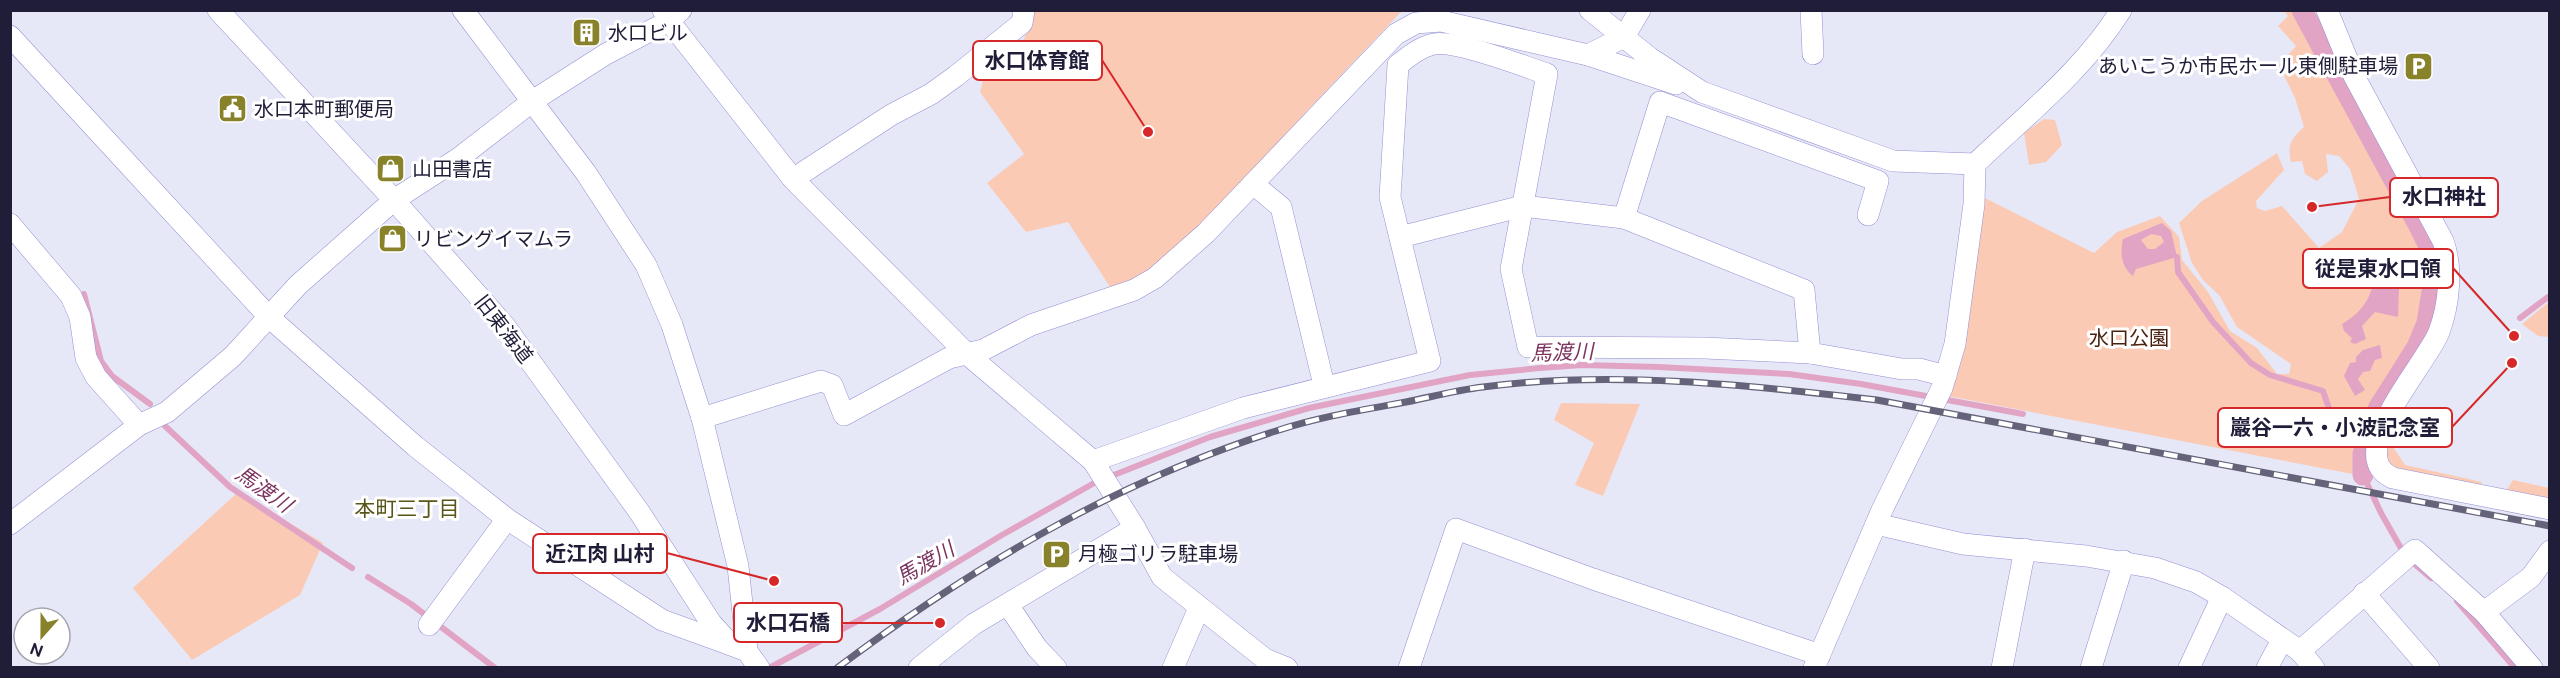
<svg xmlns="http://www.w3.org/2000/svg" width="2560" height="678" font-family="'Public Sans','Noto Sans JP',sans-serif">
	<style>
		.green { fill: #fbcab4 }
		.water { fill: #e1a4c5; fill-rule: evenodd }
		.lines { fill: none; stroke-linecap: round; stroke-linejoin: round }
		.stream { stroke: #e1a4c5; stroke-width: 6 }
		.canal { stroke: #e1a4c5; stroke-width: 21 }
		.minor-casing { stroke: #938fd5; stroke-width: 22 }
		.minor { stroke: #fff; stroke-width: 21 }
		.rail-casing { stroke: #64637a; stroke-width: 7 }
		.rail { stroke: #fff; stroke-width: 4.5; stroke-dasharray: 14; stroke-linecap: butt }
		.labels { text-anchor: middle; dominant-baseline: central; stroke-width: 6; stroke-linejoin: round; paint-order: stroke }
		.poi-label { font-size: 20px; fill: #1f1d38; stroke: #fff; text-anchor: start }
		.street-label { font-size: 20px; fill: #1f1d38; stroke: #fff }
		.park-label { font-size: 20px; fill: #4a220e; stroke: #fff }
		.water-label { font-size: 21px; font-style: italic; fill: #7c345f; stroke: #fff }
		.neighbourhood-label { font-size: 21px; fill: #595518; stroke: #fff }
		.leader { fill: none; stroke: #d62828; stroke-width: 2 }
		.callout-dot { fill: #d62828; stroke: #fff; stroke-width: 2 }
		.callout { fill: #fff; stroke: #d62828; stroke-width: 2 }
		.callout-label { font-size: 21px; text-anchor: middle; font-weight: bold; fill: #1f1d38 }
	</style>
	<rect width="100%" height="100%" fill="#e7e8f7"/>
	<g class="green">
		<polygon points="1033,11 1402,11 1307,111 1190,242 1145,273 1112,290 1068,222 1026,232 987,183 1024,154 980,92 985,72 1024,39"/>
		<path d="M 2284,11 L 2307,11 L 2420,212 L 2442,265 L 2429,331 L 2365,451 L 2363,476 L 1943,395 L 1981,196 L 2094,253 L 2117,232 L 2160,216 L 2179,237 L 2182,260 L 2208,292 L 2230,331 L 2257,348 L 2277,374 L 2289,374 L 2291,364 L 2237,327 L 2219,295 L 2203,280 L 2192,263 L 2179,223 L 2202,201 L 2277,153 L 2284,170 L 2256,201 L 2257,208 L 2265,211 L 2282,206 L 2319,248 L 2342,232 L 2359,199 L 2350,169 L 2339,156 L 2326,154 L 2328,172 L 2317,181 L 2305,174 L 2302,161 L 2291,162 C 2287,144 2291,139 2304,127 L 2295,98 L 2279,65 L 2296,46 L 2278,26 L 2288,16 Z"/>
		<polygon points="2044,119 2055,120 2062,145 2046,162 2029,165 2024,133"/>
		<polygon points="2550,301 2549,337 2538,336 2522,324"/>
		<polygon points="1561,403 1640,404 1603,496 1575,485 1594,443 1554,420"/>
		<polygon points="2405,418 2409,430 2393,447 2405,465 2482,482 2479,490 2393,471 2384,454"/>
		<polygon points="2513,480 2549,488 2549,502 2505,493"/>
		<polygon points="238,492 323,543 300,595 192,660 133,588"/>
	</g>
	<g class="water">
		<path d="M 2162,223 L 2171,231 L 2177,257 L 2136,269 L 2133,276 C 2121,267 2120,253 2123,239 ZM 2151,234 L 2161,236 L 2164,242 L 2155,249 L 2148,249 L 2141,240 Z"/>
		<path d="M 2372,288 L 2399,289 L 2398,317 L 2375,312 L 2362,326 L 2366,339 L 2355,344 L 2350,342 L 2352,338 L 2344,331 L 2342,324 C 2357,315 2367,305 2372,288 Z"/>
		<polygon points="2380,345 2382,358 2375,360 2370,371 2363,372 2358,379 2365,390 2355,396 2344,376 2350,363 2356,362 2356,357 2363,350"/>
	</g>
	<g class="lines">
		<g class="stream">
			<polyline points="2177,257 2178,272 2213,322 2251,363 2270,375 2323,391 2332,417 2339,425 2368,439"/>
			<polyline points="84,294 101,361 112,376 150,404"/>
			<polyline points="2520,318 2548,297 2550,299"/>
			<polyline points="165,426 230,487 352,568"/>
			<polyline points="1114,475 1210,437 1309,408 1470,375 1540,368 1582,365 1659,367 1789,374 1861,384 2023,414"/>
			<polyline points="2363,475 2381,513 2406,557 2431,578"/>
			<polyline points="368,577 411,604 495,668"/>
			<polyline points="2457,601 2515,668"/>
			<polyline points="769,668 880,609 1002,535 1096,482"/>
		</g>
		<polyline class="canal" points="2302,10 2419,226 2433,254 2436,267 2427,323 2417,347 2379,407 2363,454 2363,475"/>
		<defs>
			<g id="minor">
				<polyline points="218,10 394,200 504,325 640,513 711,623 731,645 747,651 759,668"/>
				<polyline points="463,10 586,173 646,265 672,325 702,418 738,566 747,651"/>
				<polyline points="663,10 669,21 793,179 967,354 1093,461 1135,528 1162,577 1265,659 1287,668"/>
				<polyline points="1590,10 1650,58 1702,92 1893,161 1975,164"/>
				<polyline points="1811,10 1813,54"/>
				<path d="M 2327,10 L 2354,76 L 2443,241 C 2453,268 2449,305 2439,332 C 2428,362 2341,456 2393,478 L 2550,509"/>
				<polyline points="10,36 270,318 415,446 507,519 662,620 731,645"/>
				<polyline points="1588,55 1676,84"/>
				<polyline points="793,179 891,115 931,94 956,76 1022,23 1024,10"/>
				<polyline points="1253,184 1281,207 1324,385"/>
				<polyline points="1624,218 1660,102 1878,181 1868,215"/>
				<polyline points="10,224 71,296 80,317 86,358 96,377 139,425"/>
				<polyline points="1400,237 1523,206 1624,218 1804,290 1810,353"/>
				<polyline points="702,418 821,381 832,385 844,415 949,358 983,350 1031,325 1134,290 1155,278 1206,233 1396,34 1416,23 1441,21 1588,55 1624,37 1640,10"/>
				<path d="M 1093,461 L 1243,408 L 1430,361 L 1390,197 L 1398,65 C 1409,56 1420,47 1434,44 C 1457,40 1523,66 1547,74 L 1511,269 L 1528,347 L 1705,348 L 1810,353 L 1902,369 L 1919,369 L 1946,376"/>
				<polyline points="10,524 139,425 167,412 233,356 298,285 394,200 459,158 534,100 606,54 669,21 681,10"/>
				<polyline points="1876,524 1963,544 2086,556 2155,568 2196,582 2222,597 2300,651 2314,668"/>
				<polyline points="2364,593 2429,668"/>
				<polyline points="1008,605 1037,648 1056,668"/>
				<polyline points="2484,612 2531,577 2550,551"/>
				<polyline points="429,625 507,519"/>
				<polyline points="2300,651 2415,550 2484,612 2532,668"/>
				<polyline points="919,668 974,624 1135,528"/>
				<polyline points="1173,668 1199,608"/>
				<polyline points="1409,668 1456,529 1593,579 1820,655"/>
				<path d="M 1814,668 L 1882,510 L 1942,388 L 1955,344 L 1974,204 L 1975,164 C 2025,116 2084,70 2121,10"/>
				<polyline points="2002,668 2025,549"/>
				<polyline points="2091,668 2124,561"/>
				<polyline points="2189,668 2222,597"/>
				<polyline points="2267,668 2282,640"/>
			</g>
		</defs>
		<use href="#minor" class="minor-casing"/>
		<use href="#minor" class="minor"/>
		<defs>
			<path id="rail" d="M 837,668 C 972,567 1115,482 1276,431 C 1318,417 1362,410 1406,402 C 1431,397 1457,390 1483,387 C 1610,370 1750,385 1877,400 L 2550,526"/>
		</defs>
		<use href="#rail" class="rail-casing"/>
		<use href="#rail" class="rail"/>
	</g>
	<defs>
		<symbol id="building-square" viewBox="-11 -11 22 22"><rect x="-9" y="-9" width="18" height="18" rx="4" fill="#88822a" stroke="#fff"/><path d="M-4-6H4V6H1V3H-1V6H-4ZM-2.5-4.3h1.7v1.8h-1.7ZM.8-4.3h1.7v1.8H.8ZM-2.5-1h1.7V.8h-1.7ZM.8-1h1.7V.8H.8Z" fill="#fff"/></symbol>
		<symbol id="parking-square" viewBox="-11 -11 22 22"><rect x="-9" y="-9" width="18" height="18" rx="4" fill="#88822a" stroke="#fff"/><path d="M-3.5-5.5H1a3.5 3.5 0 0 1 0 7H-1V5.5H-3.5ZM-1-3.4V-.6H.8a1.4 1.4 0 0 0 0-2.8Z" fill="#fff"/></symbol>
		<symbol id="civic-square" viewBox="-11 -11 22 22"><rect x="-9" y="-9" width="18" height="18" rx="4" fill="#88822a" stroke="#fff"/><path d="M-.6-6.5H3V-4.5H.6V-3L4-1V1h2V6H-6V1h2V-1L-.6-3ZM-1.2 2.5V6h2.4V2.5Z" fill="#fff"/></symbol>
		<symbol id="shop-square" viewBox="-11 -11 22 22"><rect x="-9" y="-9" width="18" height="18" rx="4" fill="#88822a" stroke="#fff"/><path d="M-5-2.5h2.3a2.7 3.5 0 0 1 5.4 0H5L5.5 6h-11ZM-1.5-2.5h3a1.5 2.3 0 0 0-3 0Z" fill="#fff"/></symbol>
	</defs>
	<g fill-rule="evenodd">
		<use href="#building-square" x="570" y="16" width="33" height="33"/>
		<use href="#parking-square" x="2402" y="50" width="33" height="33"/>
		<use href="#civic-square" x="216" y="92" width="33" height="33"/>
		<use href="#shop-square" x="374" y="152" width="33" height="33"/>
		<use href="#shop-square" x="376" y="222" width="33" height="33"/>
		<use href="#parking-square" x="1040" y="538" width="33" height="33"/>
	</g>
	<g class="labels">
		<g class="poi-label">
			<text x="608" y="33">水口ビル</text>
			<text x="2398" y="66" text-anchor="end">あいこうか市民ホール東側駐車場</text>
			<text x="254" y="109">水口本町郵便局</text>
			<text x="412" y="169">山田書店</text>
			<text x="414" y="239">リビングイマムラ</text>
			<text x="1078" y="554">月極ゴリラ駐車場</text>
		</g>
		<g class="street-label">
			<text transform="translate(504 329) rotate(52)">旧東海道</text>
		</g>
		<g class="park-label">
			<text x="2129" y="338">水口公園</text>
		</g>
		<g class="water-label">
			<text transform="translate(1562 352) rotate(-2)">馬渡川</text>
			<text transform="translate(264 489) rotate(35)">馬渡川</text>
			<text transform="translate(925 563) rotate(-30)">馬渡川</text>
		</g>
		<g class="neighbourhood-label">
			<text x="407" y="508">本町三丁目</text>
		</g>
	</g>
	<path class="leader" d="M1148 132L1102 60M2312 207L2390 197M2514 336L2453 268M2512 363L2452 427M774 581L667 553M940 623L842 623"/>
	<g class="callout-dot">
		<circle cx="1148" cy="132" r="6"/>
		<circle cx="2312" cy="207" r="6"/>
		<circle cx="2514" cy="336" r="6"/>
		<circle cx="2512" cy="363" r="6"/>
		<circle cx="774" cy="581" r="6"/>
		<circle cx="940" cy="623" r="6"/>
	</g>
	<g class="callout">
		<rect x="973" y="41" width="129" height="39" rx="6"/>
		<rect x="2390" y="178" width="108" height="39" rx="6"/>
		<rect x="2303" y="249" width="150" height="39" rx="6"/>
		<rect x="2218" y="408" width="234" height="39" rx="6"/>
		<rect x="533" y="534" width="134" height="39" rx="6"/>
		<rect x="734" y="603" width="108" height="39" rx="6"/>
	</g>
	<g class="callout-label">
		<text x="1037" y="68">水口体育館</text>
		<text x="2444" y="204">水口神社</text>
		<text x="2378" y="276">従是東水口領</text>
		<text x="2335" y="435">巖谷一六・小波記念室</text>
		<text x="600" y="561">近江肉 山村</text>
		<text x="788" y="630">水口石橋</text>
	</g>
	<rect width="2560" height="678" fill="none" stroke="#1f1d38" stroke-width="24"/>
	<g transform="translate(42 636) rotate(201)"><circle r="28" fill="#ffffff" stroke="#a5a5af" stroke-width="1.5"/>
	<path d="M0-4.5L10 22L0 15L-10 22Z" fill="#88822a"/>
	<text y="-9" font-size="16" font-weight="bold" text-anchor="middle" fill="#1f1d38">N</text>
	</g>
</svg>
